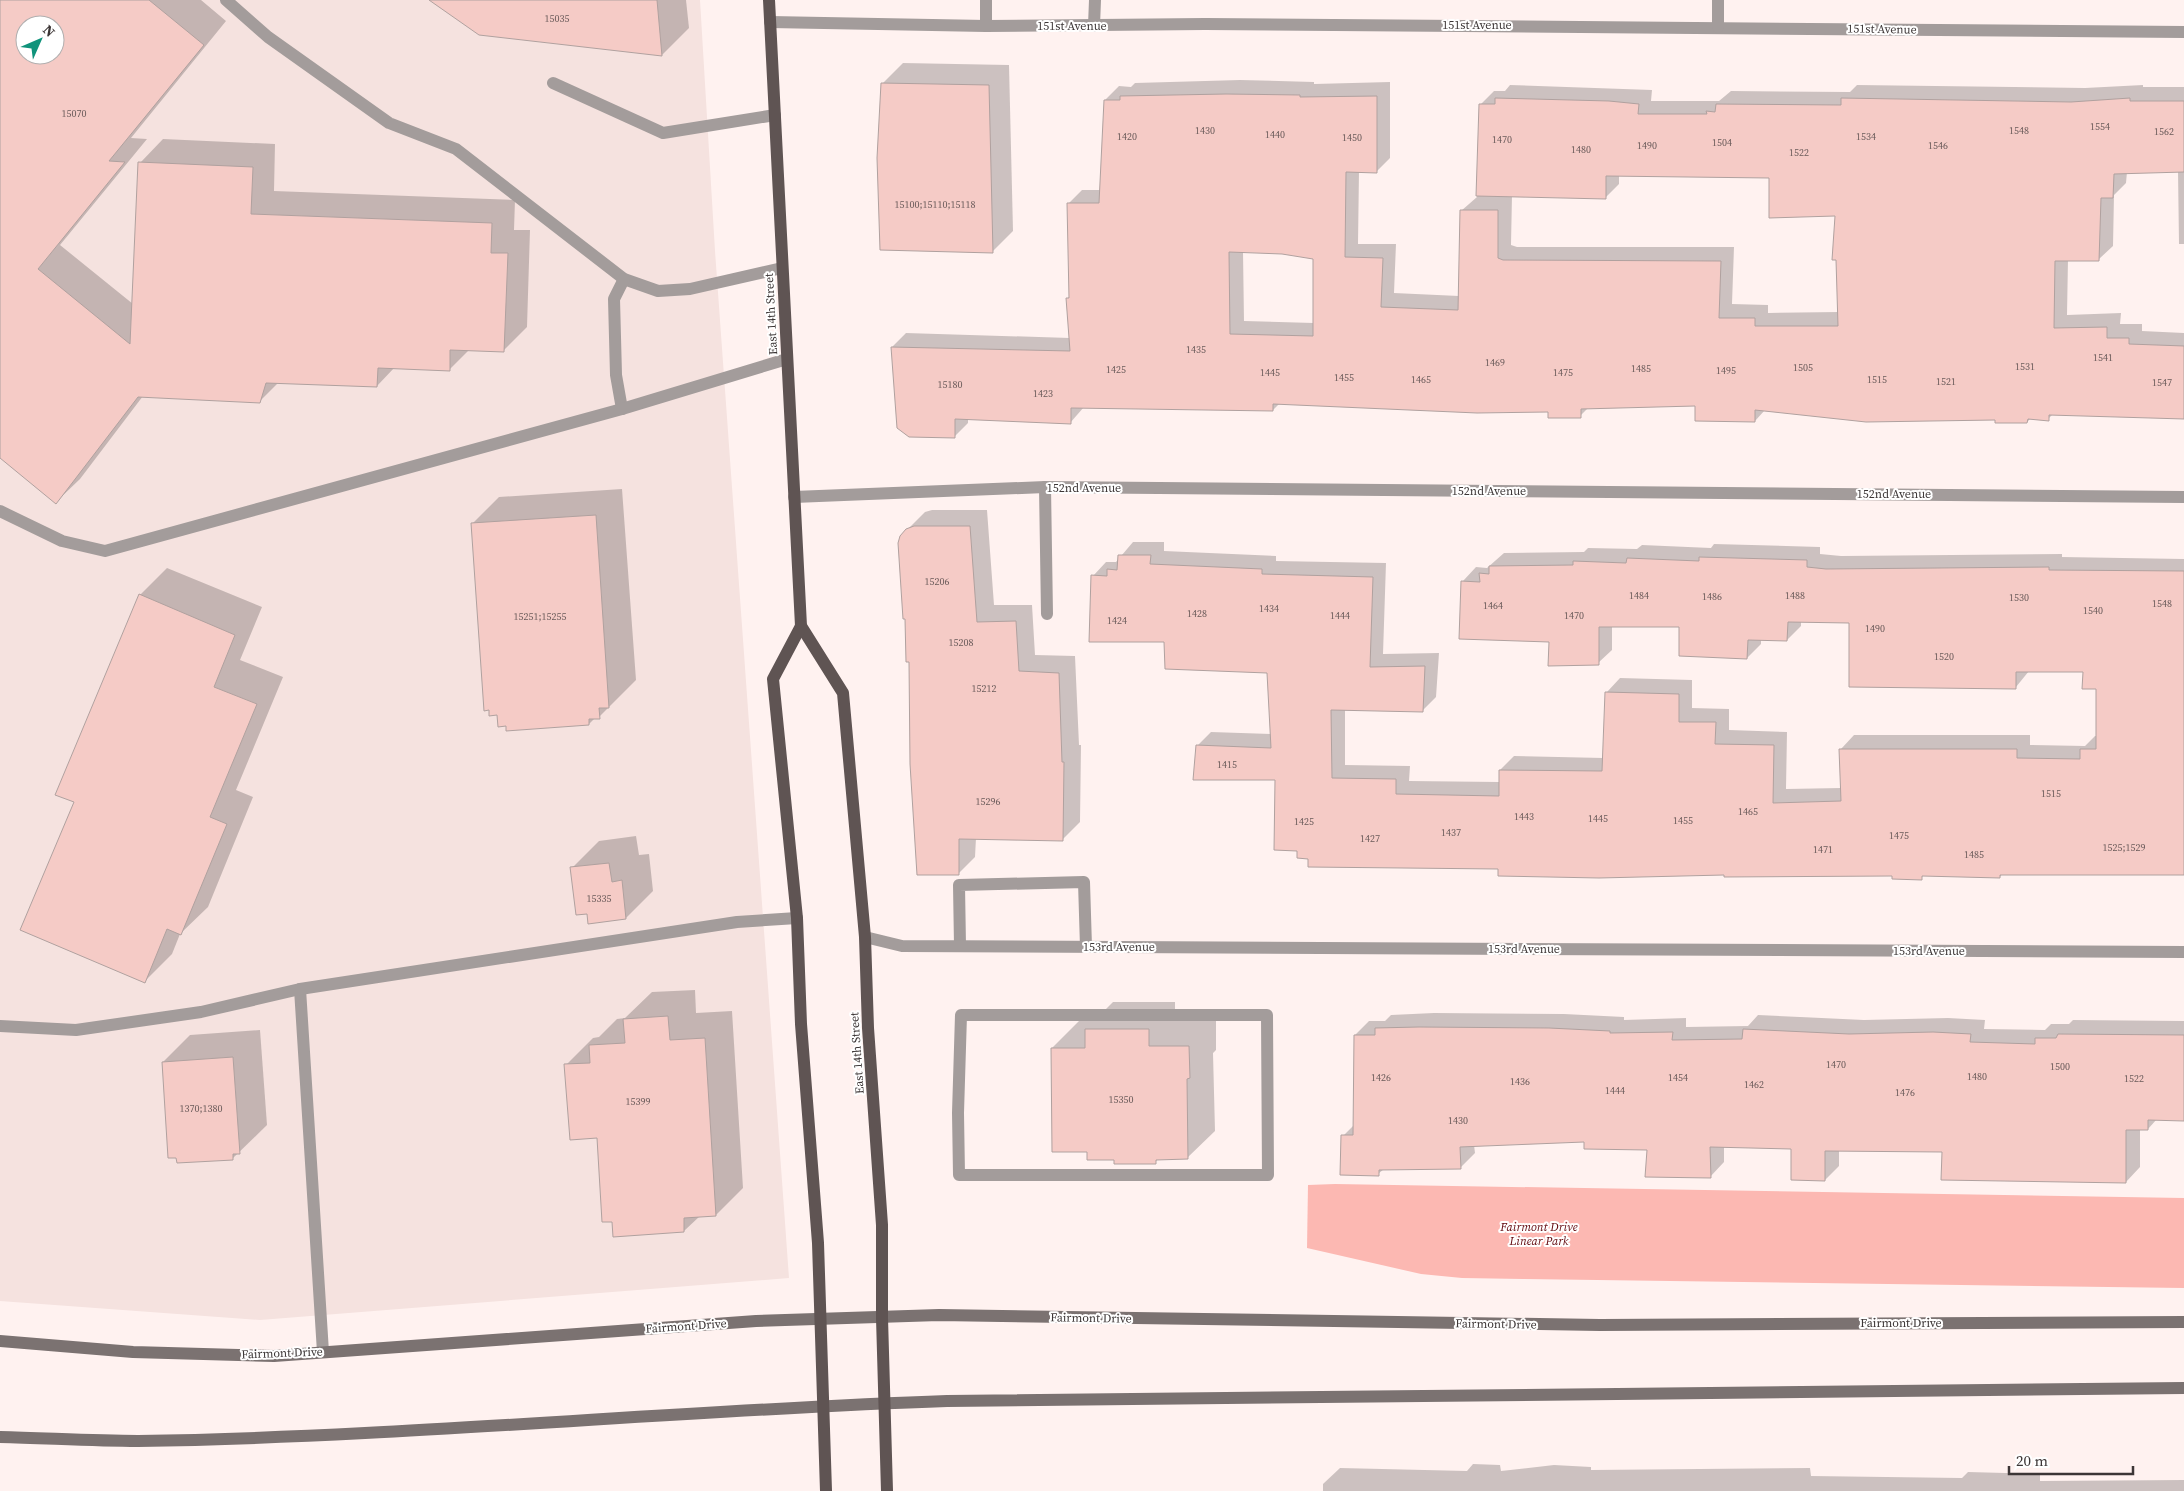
<svg xmlns="http://www.w3.org/2000/svg" width="2184" height="1491" font-family="'Source Serif 4',serif">
	<style>
		.built { fill: #f5e2df; fill-rule: evenodd }
		.green { fill: #fcb8b2 }
		.shadow { fill: #0003; fill-rule: evenodd }
		.building { fill: #f5cbc6; stroke: #b0a19f; fill-rule: evenodd }
		.lines { fill: none; stroke-linecap: round; stroke-linejoin: round }
		.lane { stroke: #a39c9b; stroke-width: 12 }
		.street { stroke: #a39c9b; stroke-width: 12 }
		.secondary { stroke: #7b7271; stroke-width: 12 }
		.primary { stroke: #5f5453; stroke-width: 12 }
		.labels { text-anchor: middle; dominant-baseline: central; stroke-width: 4; stroke-linejoin: round; paint-order: stroke }
		.number-label { font-size: 10px; fill: #6a5b5a }
		.street-label { font-size: 12px; fill: #3c3636; stroke: #fff }
		.park-label { font-size: 12px; font-style: italic; fill: #60050b; stroke: #fff }
	</style>
	<rect width="100%" height="100%" fill="#fff2f0"/>
	<path class="built" d="M 0,0 L 700,0 L 715,251 L 789,1278 L 260,1320 L 0,1301 ZM 25,25 L 55,25 L 55,55 L 25,55 Z"/>
	<polygon class="green" points="1335,1184 2184,1198 2184,1288 1523,1279 1462,1278 1421,1274 1307,1248 1308,1185"/>
	<g class="shadow">
		<path d="M 0,0 L 201,0 L 226,21 L 131,138 L 147,139 L 60,245 L 133,304 L 140,163 L 163,139 L 275,144 L 274,191 L 515,200 L 514,230 L 530,230 L 527,327 L 504,350 L 470,349 L 450,369 L 395,367 L 377,386 L 279,382 L 259,402 L 143,396 L 80,479 L 56,502 L 0,457 ZM 25,25 L 55,25 L 55,55 L 25,55 Z"/>
		<polygon points="431,0 686,0 689,28 662,55 479,34"/>
		<polygon points="903,63 1009,65 1013,231 992,252 882,84"/>
		<path d="M 1240,80 L 1314,82 L 1314,84 L 1390,82 L 1390,158 L 1376,172 L 1359,171 L 1358,244 L 1396,244 L 1394,293 L 1459,296 L 1461,211 L 1477,197 L 1480,105 L 1494,91 L 1505,91 L 1510,85 L 1652,90 L 1651,101 L 1719,101 L 1731,91 L 1850,92 L 1857,85 L 2085,88 L 2143,85 L 2143,87 L 2184,87 L 2184,244 L 2179,244 L 2178,171 L 2127,172 L 2126,183 L 2114,195 L 2113,246 L 2099,259 L 2068,259 L 2067,315 L 2121,313 L 2120,324 L 2142,324 L 2142,331 L 2184,333 L 2184,418 L 2053,414 L 2048,419 L 2031,418 L 2027,422 L 1996,418 L 1765,410 L 1755,421 L 1697,405 L 1589,407 L 1580,416 L 1549,411 L 1280,403 L 1273,410 L 1084,407 L 1070,423 L 968,419 L 968,423 L 954,437 L 892,347 L 906,333 L 1070,338 L 1067,299 L 1070,296 L 1068,204 L 1082,190 L 1101,190 L 1105,100 L 1119,86 L 1131,87 L 1135,83 ZM 1619,175 L 1770,177 L 1836,215 L 1839,312 L 1768,313 L 1768,305 L 1732,304 L 1734,247 L 1517,247 L 1511,245 L 1512,195 L 1605,198 L 1619,184 ZM 1243,251 L 1315,253 L 1314,323 L 1244,321 Z"/>
		<polygon points="622,489 636,680 599,717 595,718 589,724 472,524 499,497"/>
		<polygon points="932,510 987,510 994,605 1032,605 1035,655 1075,656 1079,745 1081,745 1080,822 1063,839 976,838 975,857 958,874 907,530 925,512"/>
		<polygon points="1133,542 1164,542 1164,551 1276,556 1276,561 1386,563 1383,654 1439,653 1436,697 1422,711 1345,709 1345,765 1410,766 1409,781 1500,782 1500,770 1514,756 1604,758 1607,692 1620,678 1692,680 1692,708 1729,709 1729,730 1787,732 1786,789 1841,788 1841,749 1854,735 2030,735 2030,745 2085,746 2095,736 2130,736 2184,753 2184,873 2003,873 2000,877 1925,874 1921,878 1893,875 1499,868 1309,858 1299,850 1277,779 1197,746 1211,732 1271,734 1268,671 1166,641 1093,576 1106,562 1116,562"/>
		<polygon points="1714,544 1820,547 1820,554 1841,556 2062,554 2062,557 2184,559 2184,714 2098,688 2084,671 2029,671 2016,687 1851,622 1801,621 1801,626 1787,640 1761,639 1761,644 1747,658 1680,626 1612,626 1612,650 1598,663 1550,641 1463,581 1476,567 1487,568 1504,553 1584,552 1588,548 1637,549 1642,545 1711,548"/>
		<polygon points="167,568 262,607 240,660 283,677 236,790 253,797 208,907 180,934 172,954 145,981 76,801 140,595"/>
		<polygon points="636,836 639,855 649,854 653,891 626,918 588,912 572,868 599,841"/>
		<polygon points="695,990 696,1013 732,1011 743,1188 716,1215 700,1216 684,1231 598,1137 566,1065 593,1038 599,1037 617,1019 625,1018 652,992"/>
		<polygon points="1113,1002 1175,1002 1175,1020 1216,1020 1216,1050 1213,1053 1215,1131 1187,1158 1159,1158 1155,1162 1115,1159 1088,1150 1052,1048 1079,1021 1094,1021"/>
		<polygon points="1434,1013 1564,1014 1624,1017 1624,1020 1686,1018 1686,1027 1748,1026 1758,1015 1864,1020 1948,1018 1985,1020 1984,1029 2045,1030 2051,1024 2069,1024 2073,1020 2184,1021 2184,1120 2157,1119 2148,1129 2140,1129 2140,1167 2126,1182 1943,1151 1839,1150 1839,1166 1825,1180 1792,1148 1724,1146 1724,1162 1710,1177 1648,1149 1585,1140 1474,1145 1475,1153 1460,1168 1384,1169 1378,1174 1343,1136 1354,1125 1355,1035 1369,1021 1385,1021 1391,1015"/>
		<polygon points="260,1030 267,1125 232,1159 163,1062 190,1035"/>
		<polygon points="1473,1464 1500,1465 1501,1471 1554,1465 1591,1467 1591,1470 1810,1468 1811,1476 1962,1478 1968,1472 2040,1474 2040,1481 2184,1480 2184,1491 1323,1491 1323,1484 1340,1468 1467,1471"/>
	</g>
	<g class="building">
		<path d="M 0,0 L 149,0 L 204,45 L 109,161 L 125,162 L 38,269 L 130,344 L 138,162 L 253,167 L 251,214 L 492,223 L 491,253 L 508,253 L 504,352 L 450,350 L 450,371 L 378,368 L 377,387 L 266,383 L 260,403 L 138,397 L 56,504 L 0,458 ZM 25,25 L 55,25 L 55,55 L 25,55 Z"/>
		<polygon points="429,0 657,0 662,56 479,35"/>
		<polygon points="881,83 989,85 993,253 880,250 877,158"/>
		<path d="M 1226,94 L 1300,95 L 1300,97 L 1377,96 L 1377,173 L 1346,172 L 1345,257 L 1383,258 L 1381,307 L 1458,310 L 1460,210 L 1498,210 L 1498,258 L 1503,260 L 1721,261 L 1719,318 L 1755,318 L 1755,326 L 1838,326 L 1836,260 L 1832,260 L 1835,216 L 1769,218 L 1769,178 L 1606,176 L 1606,199 L 1476,196 L 1479,104 L 1495,104 L 1495,98 L 1609,101 L 1639,104 L 1638,114 L 1707,114 L 1706,111 L 1715,112 L 1716,104 L 1841,105 L 1841,98 L 2071,102 L 2130,98 L 2130,101 L 2184,101 L 2184,172 L 2114,174 L 2113,198 L 2101,198 L 2099,261 L 2055,261 L 2054,328 L 2107,327 L 2107,338 L 2129,338 L 2129,344 L 2184,346 L 2184,419 L 2049,415 L 2049,421 L 2028,419 L 2027,423 L 1995,423 L 1995,420 L 1866,422 L 1755,410 L 1755,422 L 1695,421 L 1695,406 L 1581,409 L 1581,418 L 1548,418 L 1548,412 L 1477,413 L 1273,404 L 1273,411 L 1071,408 L 1071,424 L 955,419 L 955,438 L 909,437 L 897,428 L 891,347 L 1070,351 L 1066,298 L 1069,298 L 1067,203 L 1099,203 L 1104,100 L 1120,100 L 1120,96 ZM 1229,252 L 1282,254 L 1313,259 L 1313,336 L 1230,334 Z"/>
		<polygon points="596,515 609,708 599,708 600,719 589,719 589,725 506,731 506,726 498,727 497,715 489,716 489,710 484,711 471,523"/>
		<polygon points="914,526 970,526 977,622 1016,621 1019,671 1059,673 1062,762 1064,762 1063,841 959,839 959,875 917,875 910,764 909,662 906,662 905,619 903,619 898,543 900,536 906,529"/>
		<polygon points="1118,555 1151,555 1150,564 1262,569 1262,574 1373,577 1370,667 1425,666 1423,712 1331,710 1332,778 1396,779 1396,794 1499,796 1499,770 1602,771 1605,692 1679,694 1679,722 1716,722 1715,744 1774,745 1773,803 1841,801 1839,749 2017,749 2017,758 2080,759 2080,749 2096,749 2096,689 2082,689 2083,672 2016,672 2016,689 1849,687 1849,623 1788,622 1787,641 1748,640 1747,659 1679,656 1679,627 1599,627 1599,665 1548,666 1549,642 1459,639 1461,581 1480,582 1479,573 1489,574 1489,566 1573,565 1573,561 1626,563 1627,558 1699,561 1699,557 1807,560 1807,567 1826,569 2049,567 2049,570 2184,571 2184,875 2000,875 2000,878 1922,876 1922,880 1892,879 1892,876 1724,877 1724,875 1599,878 1498,876 1498,869 1308,867 1308,859 1297,858 1297,851 1274,850 1275,780 1193,780 1196,745 1271,748 1267,673 1165,669 1164,642 1089,642 1091,575 1107,576 1107,569 1117,570"/>
		<polygon points="139,594 235,635 214,687 257,704 210,817 227,824 181,935 167,929 145,983 20,930 74,802 55,795"/>
		<polygon points="609,863 612,882 622,880 626,919 588,924 587,914 576,915 570,867"/>
		<polygon points="668,1016 670,1040 705,1038 716,1216 684,1218 684,1232 613,1237 612,1222 602,1222 597,1138 570,1140 564,1064 590,1063 589,1045 625,1043 623,1019"/>
		<polygon points="1419,1027 1549,1028 1610,1031 1610,1033 1673,1032 1672,1040 1742,1039 1743,1029 1849,1034 1933,1032 1971,1034 1970,1042 2035,1044 2035,1038 2056,1038 2058,1034 2184,1035 2184,1121 2148,1120 2148,1130 2126,1130 2126,1183 1941,1180 1942,1152 1825,1151 1825,1181 1791,1180 1791,1149 1710,1147 1711,1178 1645,1177 1647,1150 1584,1149 1584,1142 1460,1147 1461,1169 1379,1170 1379,1176 1340,1175 1341,1135 1353,1135 1354,1035 1375,1035 1375,1028"/>
		<polygon points="1085,1029 1149,1029 1149,1046 1189,1046 1190,1078 1187,1079 1188,1159 1156,1160 1156,1164 1114,1164 1114,1160 1087,1160 1087,1152 1052,1152 1051,1048 1085,1048"/>
		<polygon points="233,1057 240,1154 233,1154 233,1160 177,1163 176,1158 168,1158 162,1062"/>
	</g>
	<g class="lines">
		<g class="lane">
			<polyline points="226,0 268,37 389,123 456,149 624,279 658,291 690,289 782,268"/>
			<polyline points="986,0 986,26"/>
			<polyline points="1094,26 1095,0"/>
			<polyline points="553,83 663,133 775,115"/>
			<polyline points="622,409 616,375 614,299 624,279"/>
			<polyline points="1045,487 1047,614"/>
			<polyline points="0,511 62,541 105,551 622,409 787,359"/>
			<polyline points="960,946 959,885 1084,882 1086,947"/>
			<polyline points="300,989 323,1352"/>
			<polygon points="961,1015 1267,1015 1268,1175 959,1175 958,1113"/>
			<polyline points="0,1026 76,1030 201,1012 300,989 737,922 797,918"/>
		</g>
		<g class="street">
			<polyline points="770,22 986,26 1205,24 2184,32"/>
			<polyline points="1718,27 1718,0"/>
			<polyline points="794,497 1045,487 2184,497"/>
			<polyline points="865,937 902,946 2184,952"/>
		</g>
		<g class="secondary">
			<polyline points="0,1341 133,1352 274,1356 756,1321 939,1315 1600,1325 2184,1322"/>
			<path d="M 0,1437 C 46,1438 92,1441 138,1441 C 408,1437 677,1410 947,1401 L 2184,1388"/>
		</g>
		<g class="primary">
			<polyline points="769,0 801,626 843,693 865,937 868,1028 882,1225 882,1318 887,1491"/>
			<polyline points="801,626 773,679 797,918 801,1024 818,1243 826,1491"/>
		</g>
	</g>
	<g class="labels">
		<g class="number-label">
			<text x="557" y="18">15035</text>
			<text x="74" y="113">15070</text>
			<text x="2100" y="126">1554</text>
			<text x="1205" y="130">1430</text>
			<text x="2019" y="130">1548</text>
			<text x="2164" y="131">1562</text>
			<text x="1275" y="134">1440</text>
			<text x="1127" y="136">1420</text>
			<text x="1866" y="136">1534</text>
			<text x="1352" y="137">1450</text>
			<text x="1502" y="139">1470</text>
			<text x="1722" y="142">1504</text>
			<text x="1647" y="145">1490</text>
			<text x="1938" y="145">1546</text>
			<text x="1581" y="149">1480</text>
			<text x="1799" y="152">1522</text>
			<text x="935" y="204">15100;15110;15118</text>
			<text x="1196" y="349">1435</text>
			<text x="2103" y="357">1541</text>
			<text x="1495" y="362">1469</text>
			<text x="2025" y="366">1531</text>
			<text x="1803" y="367">1505</text>
			<text x="1641" y="368">1485</text>
			<text x="1116" y="369">1425</text>
			<text x="1726" y="370">1495</text>
			<text x="1270" y="372">1445</text>
			<text x="1563" y="372">1475</text>
			<text x="1344" y="377">1455</text>
			<text x="1421" y="379">1465</text>
			<text x="1877" y="379">1515</text>
			<text x="1946" y="381">1521</text>
			<text x="2162" y="382">1547</text>
			<text x="950" y="384">15180</text>
			<text x="1043" y="393">1423</text>
			<text x="937" y="581">15206</text>
			<text x="1639" y="595">1484</text>
			<text x="1795" y="595">1488</text>
			<text x="1712" y="596">1486</text>
			<text x="2019" y="597">1530</text>
			<text x="2162" y="603">1548</text>
			<text x="1493" y="605">1464</text>
			<text x="1269" y="608">1434</text>
			<text x="2093" y="610">1540</text>
			<text x="1197" y="613">1428</text>
			<text x="1340" y="615">1444</text>
			<text x="1574" y="615">1470</text>
			<text x="540" y="616">15251;15255</text>
			<text x="1117" y="620">1424</text>
			<text x="1875" y="628">1490</text>
			<text x="961" y="642">15208</text>
			<text x="1944" y="656">1520</text>
			<text x="984" y="688">15212</text>
			<text x="1227" y="764">1415</text>
			<text x="2051" y="793">1515</text>
			<text x="988" y="801">15296</text>
			<text x="1748" y="811">1465</text>
			<text x="1524" y="816">1443</text>
			<text x="1598" y="818">1445</text>
			<text x="1683" y="820">1455</text>
			<text x="1304" y="821">1425</text>
			<text x="1451" y="832">1437</text>
			<text x="1899" y="835">1475</text>
			<text x="1370" y="838">1427</text>
			<text x="2124" y="847">1525;1529</text>
			<text x="1823" y="849">1471</text>
			<text x="1974" y="854">1485</text>
			<text x="599" y="898">15335</text>
			<text x="1836" y="1064">1470</text>
			<text x="2060" y="1066">1500</text>
			<text x="1977" y="1076">1480</text>
			<text x="1381" y="1077">1426</text>
			<text x="1678" y="1077">1454</text>
			<text x="2134" y="1078">1522</text>
			<text x="1520" y="1081">1436</text>
			<text x="1754" y="1084">1462</text>
			<text x="1615" y="1090">1444</text>
			<text x="1905" y="1092">1476</text>
			<text x="1121" y="1099">15350</text>
			<text x="638" y="1101">15399</text>
			<text x="201" y="1108">1370;1380</text>
			<text x="1458" y="1120">1430</text>
		</g>
		<g class="street-label">
			<text x="1477" y="25">151st Avenue</text>
			<text x="1072" y="26">151st Avenue</text>
			<text transform="translate(1882 29) rotate(1)">151st Avenue</text>
			<text transform="translate(771 314) rotate(-93)">East 14th Street</text>
			<text x="1084" y="488">152nd Avenue</text>
			<text x="1489" y="491">152nd Avenue</text>
			<text x="1894" y="494">152nd Avenue</text>
			<text x="1119" y="947">153rd Avenue</text>
			<text x="1524" y="949">153rd Avenue</text>
			<text x="1929" y="951">153rd Avenue</text>
			<text transform="translate(857 1053) rotate(-94)">East 14th Street</text>
			<text transform="translate(1091 1318) rotate(1)">Fairmont Drive</text>
			<text x="1901" y="1323">Fairmont Drive</text>
			<text transform="translate(1496 1324) rotate(1)">Fairmont Drive</text>
			<text transform="translate(686 1326) rotate(-4)">Fairmont Drive</text>
			<text transform="translate(282 1353) rotate(-2)">Fairmont Drive</text>
		</g>
		<g class="park-label">
			<text x="1539" y="1227">Fairmont Drive<tspan x="1539" dy="14">Linear Park</tspan></text>
		</g>
	</g>
	<g transform="translate(40 40) rotate(45)"><circle r="24" fill="#ffffff" stroke="#b1afaf"/>
	<path d="M0-4L9 19L0 12L-9 19Z" fill="#10937b"/>
	<text y="-8" font-size="14" font-weight="bold" text-anchor="middle" fill="#3c3636">N</text>
	</g>
	<path d="M2009 1466v8h124v-8" fill="none" stroke="#3c3636" stroke-width="2.5"/>
	<text x="2016" y="1466" font-size="15" fill="#3c3636" stroke="#ffffff" stroke-width="4" paint-order="stroke">20 m</text>
</svg>
